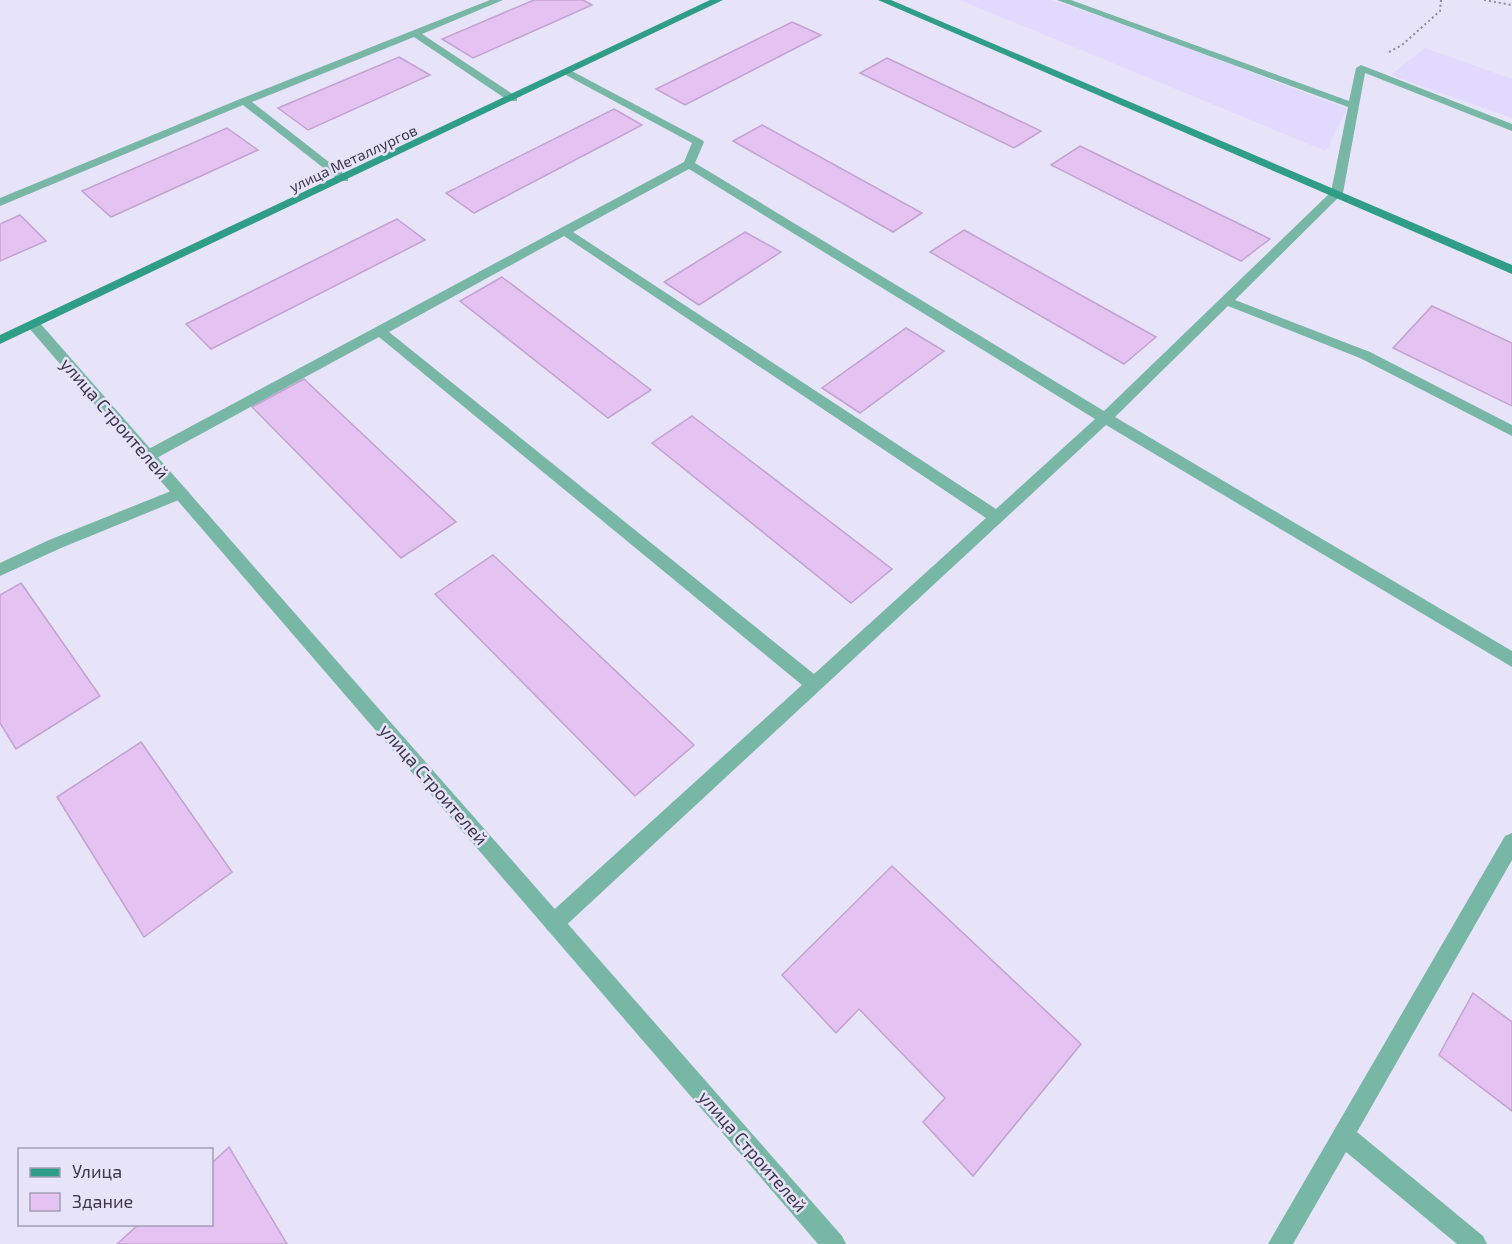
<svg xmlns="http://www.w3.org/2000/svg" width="1512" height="1244" font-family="'Exo 2',sans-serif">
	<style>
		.built { fill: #e1d9fe }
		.building { fill: #e4c2f2; stroke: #c3a2d1; stroke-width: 1.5 }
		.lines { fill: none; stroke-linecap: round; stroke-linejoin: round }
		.path { stroke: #8c889d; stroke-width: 2; stroke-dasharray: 2 3; stroke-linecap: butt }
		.service { fill: #78b7a6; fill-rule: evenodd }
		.minor { fill: #78b7a6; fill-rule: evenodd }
		.secondary { fill: #309e87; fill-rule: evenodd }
		.labels { text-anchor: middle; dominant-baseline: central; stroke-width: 5; stroke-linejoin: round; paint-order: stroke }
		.far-street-label { font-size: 15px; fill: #3c374c; stroke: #e7e3f9 }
		.street-label { font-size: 18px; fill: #3c374c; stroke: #e7e3f9 }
	</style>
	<rect width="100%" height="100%" fill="#e7e3f9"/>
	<g class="built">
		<polygon points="960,0 1050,0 1144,31 1347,109 1326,151"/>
		<polygon points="1425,48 1512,79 1512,118 1391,75"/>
	</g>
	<g class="building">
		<polygon points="534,0 583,0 592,5 473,58 442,39"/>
		<polygon points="792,22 821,35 685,105 656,89"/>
		<polygon points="399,57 430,75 308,130 278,108"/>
		<polygon points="887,58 1041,131 1014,148 860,73"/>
		<polygon points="614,109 642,125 474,213 446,193"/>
		<polygon points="762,125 922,213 893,232 733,141"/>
		<polygon points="227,128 258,150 111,217 82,191"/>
		<polygon points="1080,146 1270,239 1241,261 1051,165"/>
		<polygon points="20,215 46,241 0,261 0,224"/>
		<polygon points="397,219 425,240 211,349 186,324"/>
		<polygon points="964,230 1156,337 1124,364 930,252"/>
		<polygon points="745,232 781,252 699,305 664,282"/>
		<polygon points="502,277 651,390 608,418 460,301"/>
		<polygon points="1432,306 1512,343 1512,406 1393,348"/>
		<polygon points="906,328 944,351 860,413 822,388"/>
		<polygon points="304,379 456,522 401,558 252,407"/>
		<polygon points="692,416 892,569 851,603 652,443"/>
		<polygon points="493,555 694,745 635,796 435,594"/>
		<polygon points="21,583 100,696 16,749 0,723 0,595"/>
		<polygon points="141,742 232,872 144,937 57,797"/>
		<polygon points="892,866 1081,1044 973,1176 923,1122 945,1098 859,1009 836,1033 782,975"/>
		<polygon points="1473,993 1512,1022 1512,1111 1439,1055"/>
		<polygon points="229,1147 287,1244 117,1244 139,1224 212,1224 212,1163"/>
	</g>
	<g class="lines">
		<g class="path">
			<polyline points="1484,0 1512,5"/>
			<polyline points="1389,52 1402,45 1440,11 1441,0"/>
		</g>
		<g class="service">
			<polygon points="490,0 503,0 422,34 517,97 517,101 509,101 414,37 252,102 348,177 348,181 340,181 243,105 0,206 0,198 240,99"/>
			<path d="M 1057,0 L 1071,0 L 1349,101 L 1356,68 L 1361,65 L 1512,124 L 1512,131 L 1365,73 L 1343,193 L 1235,300 L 1370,352 L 1512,425 L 1512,436 L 1360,358 L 1228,306 L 1115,417 L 1512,651 L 1512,667 L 1106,425 L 561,930 L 554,933 L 547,930 L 544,923 L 547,916 L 802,685 L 379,337 L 153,460 L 143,460 L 141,456 L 143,452 L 684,162 L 692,143 L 564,74 L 564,70 L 568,69 L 702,140 L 704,142 L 695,163 L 1104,411 L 1331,192 L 1348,107 ZM 689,169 L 1095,419 L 996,509 L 573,232 ZM 564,236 L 986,518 L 814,674 L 389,332 Z"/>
			<polygon points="181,487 186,489 189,493 186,497 61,548 0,576 0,563 49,540"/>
			<polygon points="1512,833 1512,860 1357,1132 1483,1236 1487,1244 1457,1244 1346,1152 1293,1244 1268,1244 1505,836"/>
		</g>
		<polygon class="minor" points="34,321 39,322 842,1236 846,1244 818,1244 29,328 27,325 29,322"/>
		<g class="secondary">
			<polygon points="710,0 723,0 0,344 0,335"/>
			<polygon points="878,0 891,0 1512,265 1512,274"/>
		</g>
	</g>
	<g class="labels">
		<g class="far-street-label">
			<text transform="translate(353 158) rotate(-25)">улица Металлургов</text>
		</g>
		<g class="street-label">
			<text transform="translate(115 418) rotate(49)">улица Строителей</text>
			<text transform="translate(434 784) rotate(49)">улица Строителей</text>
			<text transform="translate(753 1151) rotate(49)">улица Строителей</text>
		</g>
	</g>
	<rect x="18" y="1148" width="195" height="78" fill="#e7e3f9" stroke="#a39eb4" stroke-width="1.5"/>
	<rect x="30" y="1168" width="30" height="9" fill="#309e87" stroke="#a39eb4" stroke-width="1.5"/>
	<text x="72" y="1178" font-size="18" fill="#3c374c">Улица</text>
	<rect x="30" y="1193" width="30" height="18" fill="#e4c2f2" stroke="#a39eb4" stroke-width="1.5"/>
	<text x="72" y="1208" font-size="18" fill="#3c374c">Здание</text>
</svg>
